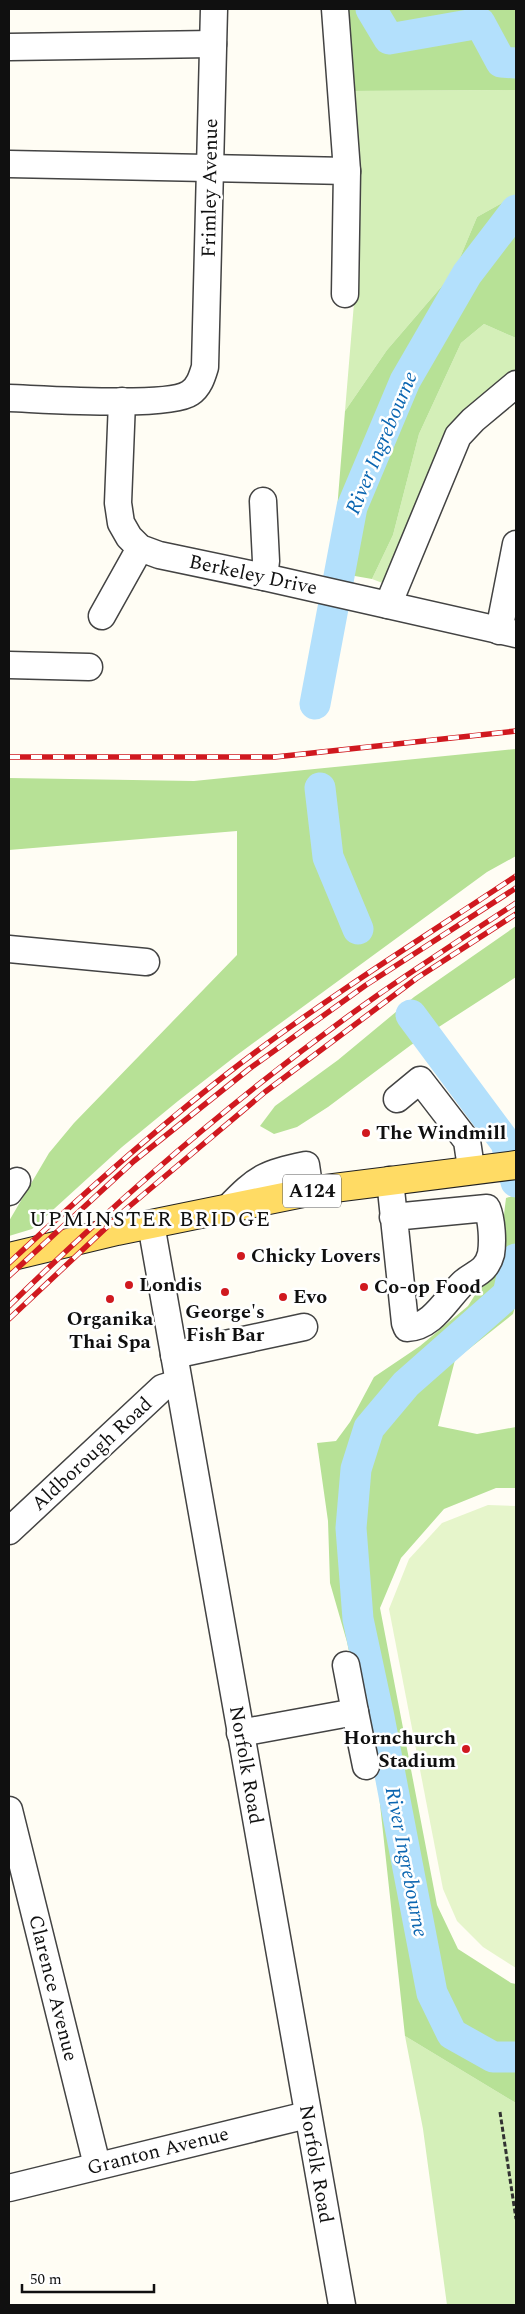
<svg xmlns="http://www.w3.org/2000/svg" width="525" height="2314" font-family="Spectral,serif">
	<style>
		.green { fill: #d4efb8 }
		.forest { fill: #b7e196 }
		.pitch { fill: #e6f5cb }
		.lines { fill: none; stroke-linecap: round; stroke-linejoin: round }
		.river { stroke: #b3e0fc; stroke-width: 31 }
		.minor-casing { stroke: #434343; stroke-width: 29 }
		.major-casing { stroke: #212121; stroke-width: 30 }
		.path { stroke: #323232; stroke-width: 3; stroke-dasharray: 5 2.5; stroke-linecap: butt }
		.minor { stroke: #fff; stroke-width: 26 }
		.major { stroke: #ffdb64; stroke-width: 28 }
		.rail-casing { stroke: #d0191f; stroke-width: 5.5 }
		.rail { stroke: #fff; stroke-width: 4; stroke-dasharray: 11; stroke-linecap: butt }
		.poi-dot { fill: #d0191f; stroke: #fff; stroke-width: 2 }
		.labels { text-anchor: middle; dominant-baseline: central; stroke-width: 5; stroke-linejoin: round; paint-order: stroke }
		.shield { fill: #fff; stroke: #585858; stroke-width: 1 }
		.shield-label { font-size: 19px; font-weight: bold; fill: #101010 }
		.street-label { font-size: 20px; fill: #101010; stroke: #fff }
		.poi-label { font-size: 20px; font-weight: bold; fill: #101010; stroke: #fff; text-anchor: start }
		.water-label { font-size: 21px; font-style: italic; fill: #0b66b1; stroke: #fff }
		.quarter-label { font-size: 22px; letter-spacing: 1px; fill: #101010; stroke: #fff }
	</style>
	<rect width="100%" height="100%" fill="#fffdf4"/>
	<g class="green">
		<polygon points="516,90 516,195 477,217 454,272 387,350 345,411 356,279 349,91"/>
		<polygon points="484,324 516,338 516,379 471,414 393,587 372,579 393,535 419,434 461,343"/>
		<polygon points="405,2036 516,2103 516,2305 447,2305 423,2129"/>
	</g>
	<g class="forest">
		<polygon points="346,9 516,9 516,90 349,91"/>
		<polygon points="516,195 516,338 484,324 461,343 419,434 393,535 372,579 332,572 345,411 387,350 454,272 477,217"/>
		<polygon points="516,749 516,856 487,872 237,1055 178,1101 122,1147 32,1229 9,1236 9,1221 49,1153 74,1123 237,955 237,831 9,850 9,778 194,781"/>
		<polygon points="516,926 516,977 411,1045 328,1107 297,1127 274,1134 260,1126 275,1106 338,1060 414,997"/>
		<polygon points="516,1195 516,1303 513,1314 455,1360 438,1426 477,1434 516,1427 516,1488 496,1488 444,1509 401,1558 380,1608 437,1905 458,1949 511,1983 516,1984 516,2103 405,2036 379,1795 347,1642 330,1583 328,1521 317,1443 336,1441 350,1422 374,1377 420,1346 468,1306 499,1257 506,1198"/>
	</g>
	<polygon class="pitch" points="488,1505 516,1506 516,1968 483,1947 457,1921 443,1889 389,1609 409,1559 442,1523"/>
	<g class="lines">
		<g class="river">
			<polyline points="371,9 389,39 480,23 501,62 516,63"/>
			<polyline points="315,704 352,507 405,381 467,274 516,210"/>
			<polyline points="320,788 328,857 358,929"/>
			<polyline points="411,1015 506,1143 516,1182"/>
			<polyline points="516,1259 508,1294 406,1384 369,1428 356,1469 351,1528 358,1619 379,1717 432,1993 452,2034 493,2057 516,2057"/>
		</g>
		<defs>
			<g id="minor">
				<polyline points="335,9 347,171"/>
				<polyline points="9,47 213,44"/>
				<polyline points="9,164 347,171 345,294"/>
				<path d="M 9,398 C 41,399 169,408 190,393 C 199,387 202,377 205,367 L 214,9"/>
				<polyline points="122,401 118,503 121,523 129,537 140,548 159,555 264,577 516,634"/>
				<polyline points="263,501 266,561 264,577"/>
				<polyline points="388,605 458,436 473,420 516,384"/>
				<polyline points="102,616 140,548"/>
				<polyline points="499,631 516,544"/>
				<polyline points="9,665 89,667"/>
				<polyline points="9,949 146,962"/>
				<polyline points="397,1099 420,1080 467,1141 470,1161 474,1169"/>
				<path d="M 390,1180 L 405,1323 L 407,1328 C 433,1327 446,1299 463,1283 C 474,1273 486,1273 491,1254 C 493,1242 492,1220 487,1208 L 393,1217"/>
				<polyline points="9,1192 17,1181"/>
				<path d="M 228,1208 C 258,1177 264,1174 306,1165 L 310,1192"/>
				<polyline points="151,1224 342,2305"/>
				<polyline points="174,1355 304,1327"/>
				<polyline points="9,1531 162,1388 178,1383"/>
				<polyline points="355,1712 366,1766"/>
				<polyline points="240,1733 355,1712 346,1665"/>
				<polyline points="9,1810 97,2165"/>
				<polyline points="9,2188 307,2115"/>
			</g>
			<polyline id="major" points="9,1257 117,1231 318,1190 516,1165"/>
		</defs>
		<use href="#minor" class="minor-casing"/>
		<use href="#major" class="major-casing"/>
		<polyline class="path" points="500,2112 516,2219"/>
		<use href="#minor" class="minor"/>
		<use href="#major" class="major"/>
		<defs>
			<g id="rail">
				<polyline points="9,757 275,757 516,731"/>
				<path d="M 9,1263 C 84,1193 160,1125 241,1063 C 329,996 424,937 516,876"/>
				<polyline points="9,1276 134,1161 249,1069 366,985 516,888"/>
				<path d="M 9,1306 C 123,1194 245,1089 375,997 C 421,965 469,934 516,903"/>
				<polyline points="9,1319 125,1210 265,1092 417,978 516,914"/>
			</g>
		</defs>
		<use href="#rail" class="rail-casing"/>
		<use href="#rail" class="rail"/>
	</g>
	<g class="poi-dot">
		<circle cx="366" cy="1133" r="5"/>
		<circle cx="241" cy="1256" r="5"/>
		<circle cx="129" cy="1285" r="5"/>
		<circle cx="364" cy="1287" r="5"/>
		<circle cx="225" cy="1292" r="5"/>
		<circle cx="283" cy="1297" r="5"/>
		<circle cx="110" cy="1299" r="5"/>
		<circle cx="466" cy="1749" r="5"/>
	</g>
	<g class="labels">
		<rect class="shield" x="283" y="1174.5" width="58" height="33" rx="4"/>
		<g class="shield-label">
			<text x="312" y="1191">A124</text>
		</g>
		<g class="street-label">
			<text transform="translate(210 188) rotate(-89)">Frimley Avenue</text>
			<text transform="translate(253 575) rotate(12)">Berkeley Drive</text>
			<text transform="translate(92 1454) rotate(-43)">Aldborough Road</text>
			<text transform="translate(246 1765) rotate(80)">Norfolk Road</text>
			<text transform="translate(53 1988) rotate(76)">Clarence Avenue</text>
			<text transform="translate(158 2151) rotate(-14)">Granton Avenue</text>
			<text transform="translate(316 2164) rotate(80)">Norfolk Road</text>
		</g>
		<g class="poi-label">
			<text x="376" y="1133">The Windmill</text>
			<text x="251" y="1256">Chicky Lovers</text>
			<text x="139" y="1285">Londis</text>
			<text x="374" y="1287">Co-op Food</text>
			<text x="293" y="1297">Evo</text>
			<text x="225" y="1312" text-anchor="middle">George's<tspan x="225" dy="23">Fish Bar</tspan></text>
			<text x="110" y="1319" text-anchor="middle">Organika<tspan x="110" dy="23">Thai Spa</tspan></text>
			<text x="456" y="1738" text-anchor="end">Hornchurch<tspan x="456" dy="23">Stadium</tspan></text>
		</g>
		<g class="water-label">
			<text transform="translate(382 443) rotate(-67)">River Ingrebourne</text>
			<text transform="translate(406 1862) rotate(79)">River Ingrebourne</text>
		</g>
		<g class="quarter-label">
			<text x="150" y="1219">UPMINSTER BRIDGE</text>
		</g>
	</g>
	<rect width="525" height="2314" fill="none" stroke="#101010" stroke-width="20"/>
	<path d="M22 2284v8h132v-8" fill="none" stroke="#101010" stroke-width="2.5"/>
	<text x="30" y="2284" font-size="15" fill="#101010" stroke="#ffffff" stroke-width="4" paint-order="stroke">50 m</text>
</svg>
